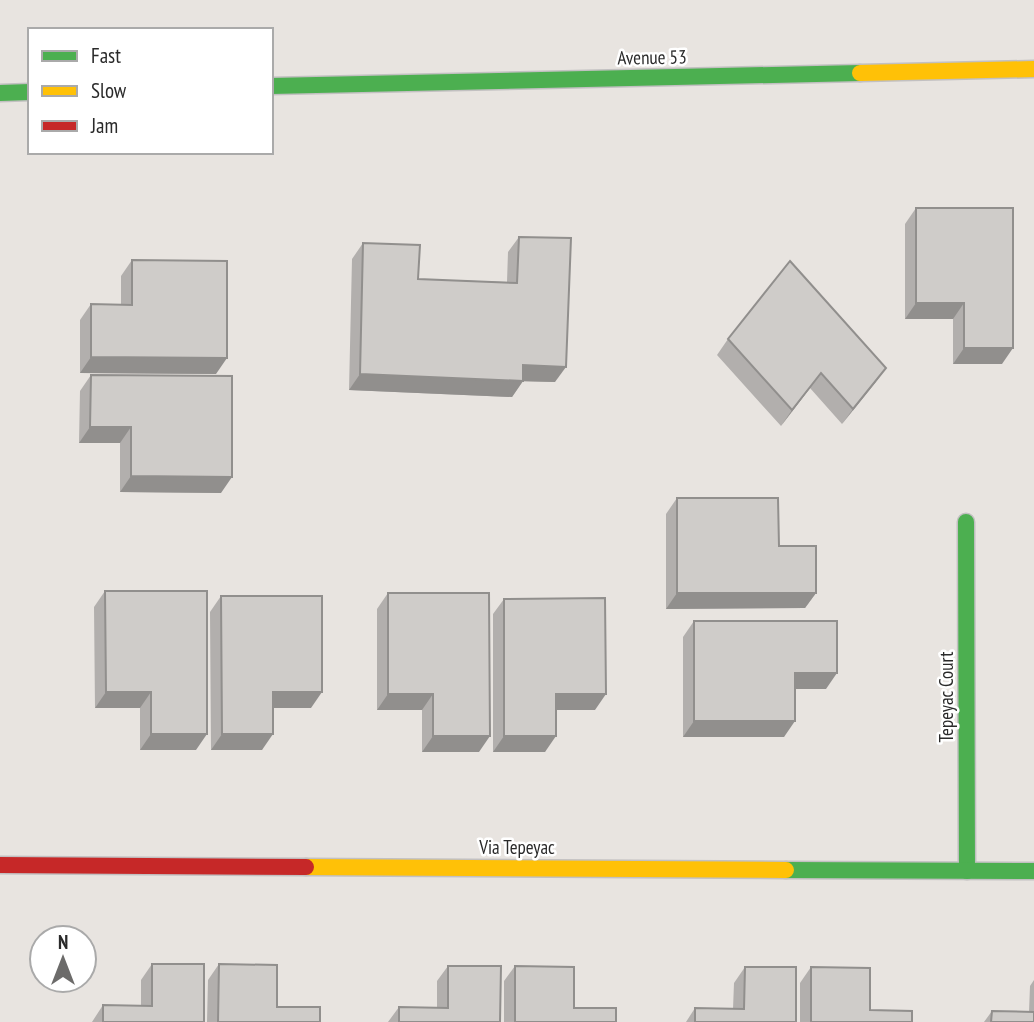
<svg xmlns="http://www.w3.org/2000/svg" width="1034" height="1022" font-family="'PT Sans Narrow',sans-serif">
	<style>
		.lines { fill: none; stroke-linecap: round; stroke-linejoin: round }
		.fast-casing { stroke: #c2c0c1; stroke-width: 19 }
		.slow-casing { stroke: #c2c0c1; stroke-width: 19 }
		.jam-casing { stroke: #c2c0c1; stroke-width: 19 }
		.fast { stroke: #4caf50; stroke-width: 16 }
		.slow { stroke: #ffc107; stroke-width: 16 }
		.jam { stroke: #c62828; stroke-width: 16 }
		.wall { fill: #b2afad }
		.shaded-wall { fill: #918f8d }
		.building { fill: #cfccc9; stroke: #918f8d; stroke-width: 2 }
		.labels { text-anchor: middle; dominant-baseline: central; stroke-width: 5; stroke-linejoin: round; paint-order: stroke }
		.street-label { font-size: 19px; fill: #2a2a2a; stroke: #fff }
	</style>
	<rect width="100%" height="100%" fill="#e8e4e0"/>
	<g class="lines">
		<defs>
			<g id="fast">
				<polyline points="271,86 860,73"/>
				<polyline points="0,93 30,92"/>
				<polyline points="966,522 967,871"/>
				<polyline points="786,870 1034,871"/>
			</g>
			<g id="slow">
				<polyline points="860,73 1034,69"/>
				<polyline points="306,867 786,870"/>
			</g>
			<polyline id="jam" points="0,865 306,867"/>
		</defs>
		<use href="#fast" class="fast-casing"/>
		<use href="#slow" class="slow-casing"/>
		<use href="#jam" class="jam-casing"/>
		<use href="#fast" class="fast"/>
		<use href="#slow" class="slow"/>
		<use href="#jam" class="jam"/>
	</g>
	<g class="wall">
		<polygon points="916,208 1002,364 953,364 953,319 905,319 905,224"/>
		<polygon points="519,237 555,382 523,381 512,397 349,390 352,259 363,243 418,279 507,282 508,252"/>
		<polygon points="132,260 216,374 80,373 80,320 91,304 121,305 121,276"/>
		<polygon points="728,339 886,368 842,424 810,388 781,426 717,355"/>
		<polygon points="91,375 221,493 120,492 120,443 79,443 80,391"/>
		<polygon points="677,498 779,546 816,593 805,608 666,609 666,514"/>
		<polygon points="105,591 196,750 140,750 140,708 95,708 94,607"/>
		<polygon points="388,593 479,752 422,752 422,710 377,710 377,609"/>
		<polygon points="221,596 311,708 273,708 262,750 211,750 210,612"/>
		<polygon points="504,599 595,710 556,710 545,752 493,752 493,614"/>
		<polygon points="694,621 826,689 795,689 784,737 683,737 683,637"/>
		<polygon points="152,964 204,1022 92,1022 103,1005 141,1006 141,980"/>
		<polygon points="219,964 277,1007 320,1022 207,1022 208,980"/>
		<polygon points="448,966 500,1022 388,1022 399,1007 437,1007 437,981"/>
		<polygon points="515,966 574,1008 616,1022 504,1022 504,981"/>
		<polygon points="745,967 796,1022 686,1022 695,1008 733,1009 734,983"/>
		<polygon points="811,967 870,1010 912,1022 800,1022 800,983"/>
		<polygon points="1034,980 1034,1022 984,1022 992,1011 1029,1012 1030,986"/>
	</g>
	<g class="shaded-wall">
		<polygon points="916,303 964,303 953,319 905,319"/>
		<polygon points="964,348 1013,348 1002,364 953,364"/>
		<polygon points="91,357 227,358 216,374 80,373"/>
		<polygon points="523,365 566,367 555,382 512,381"/>
		<polygon points="886,368 875,383 842,424 853,409"/>
		<polygon points="821,373 810,388 781,426 792,410"/>
		<polygon points="360,374 523,381 512,397 349,390"/>
		<polygon points="90,427 131,427 120,443 79,443"/>
		<polygon points="131,476 232,477 221,493 120,492"/>
		<polygon points="677,593 816,593 805,608 666,609"/>
		<polygon points="795,673 837,673 826,689 784,689"/>
		<polygon points="106,692 151,692 140,708 95,708"/>
		<polygon points="273,692 322,692 311,708 262,708"/>
		<polygon points="388,694 433,694 422,710 377,710"/>
		<polygon points="556,694 606,694 595,710 545,710"/>
		<polygon points="694,721 795,721 784,737 683,737"/>
		<polygon points="151,734 207,734 196,750 140,750"/>
		<polygon points="222,734 273,734 262,750 211,750"/>
		<polygon points="433,736 490,736 479,752 422,752"/>
		<polygon points="504,736 556,736 545,752 493,752"/>
	</g>
	<g class="building">
		<polygon points="916,208 1013,208 1013,348 964,348 964,303 916,303"/>
		<polygon points="519,237 571,238 566,367 523,365 523,381 360,374 363,243 420,245 418,279 517,283"/>
		<polygon points="132,260 227,261 227,358 91,357 91,304 132,305"/>
		<polygon points="790,261 886,368 853,409 821,373 792,410 728,339"/>
		<polygon points="91,375 232,376 232,477 131,476 131,427 90,427"/>
		<polygon points="677,498 778,498 779,546 816,546 816,593 677,593"/>
		<polygon points="105,591 207,591 207,734 151,734 151,692 106,692"/>
		<polygon points="388,593 489,593 490,736 433,736 433,694 388,694"/>
		<polygon points="221,596 322,596 322,692 273,692 273,734 222,734"/>
		<polygon points="605,598 606,694 556,694 556,736 504,736 504,599"/>
		<polygon points="694,621 837,621 837,673 795,673 795,721 694,721"/>
		<polygon points="152,964 204,964 204,1022 103,1022 103,1005 152,1006"/>
		<polygon points="219,964 277,965 277,1007 320,1007 320,1022 218,1022"/>
		<polygon points="448,966 501,966 500,1022 399,1022 399,1007 448,1008"/>
		<polygon points="515,966 574,967 574,1008 616,1008 616,1022 515,1022"/>
		<polygon points="745,967 796,967 796,1022 695,1022 695,1008 744,1009"/>
		<polygon points="811,967 870,968 870,1010 912,1011 912,1022 811,1022"/>
		<polygon points="992,1011 1034,1012 1034,1022 991,1022"/>
	</g>
	<g class="labels">
		<g class="street-label">
			<text transform="translate(652 57) rotate(-1)">Avenue 53</text>
			<text transform="translate(946 697) rotate(-90)">Tepeyac Court</text>
			<text x="517" y="847">Via Tepeyac</text>
		</g>
	</g>
	<rect x="28" y="28" width="245" height="126" fill="#ffffff" stroke="#aaaaaa" stroke-width="2"/>
	<rect x="42" y="51" width="35" height="10" fill="#4caf50" stroke="#aaaaaa" stroke-width="2"/>
	<text x="91" y="63" font-size="21" fill="#2a2a2a">Fast</text>
	<rect x="42" y="86" width="35" height="10" fill="#ffc107" stroke="#aaaaaa" stroke-width="2"/>
	<text x="91" y="98" font-size="21" fill="#2a2a2a">Slow</text>
	<rect x="42" y="121" width="35" height="10" fill="#c62828" stroke="#aaaaaa" stroke-width="2"/>
	<text x="91" y="133" font-size="21" fill="#2a2a2a">Jam</text>
	<g transform="translate(63 959)"><circle r="33" fill="#ffffff" stroke="#aaaaaa" stroke-width="2"/>
	<path d="M0-5L12 26L0 18L-12 26Z" fill="#6c6b6a"/>
	<text y="-10" font-size="19" font-weight="bold" text-anchor="middle" fill="#2a2a2a">N</text>
	</g>
</svg>
